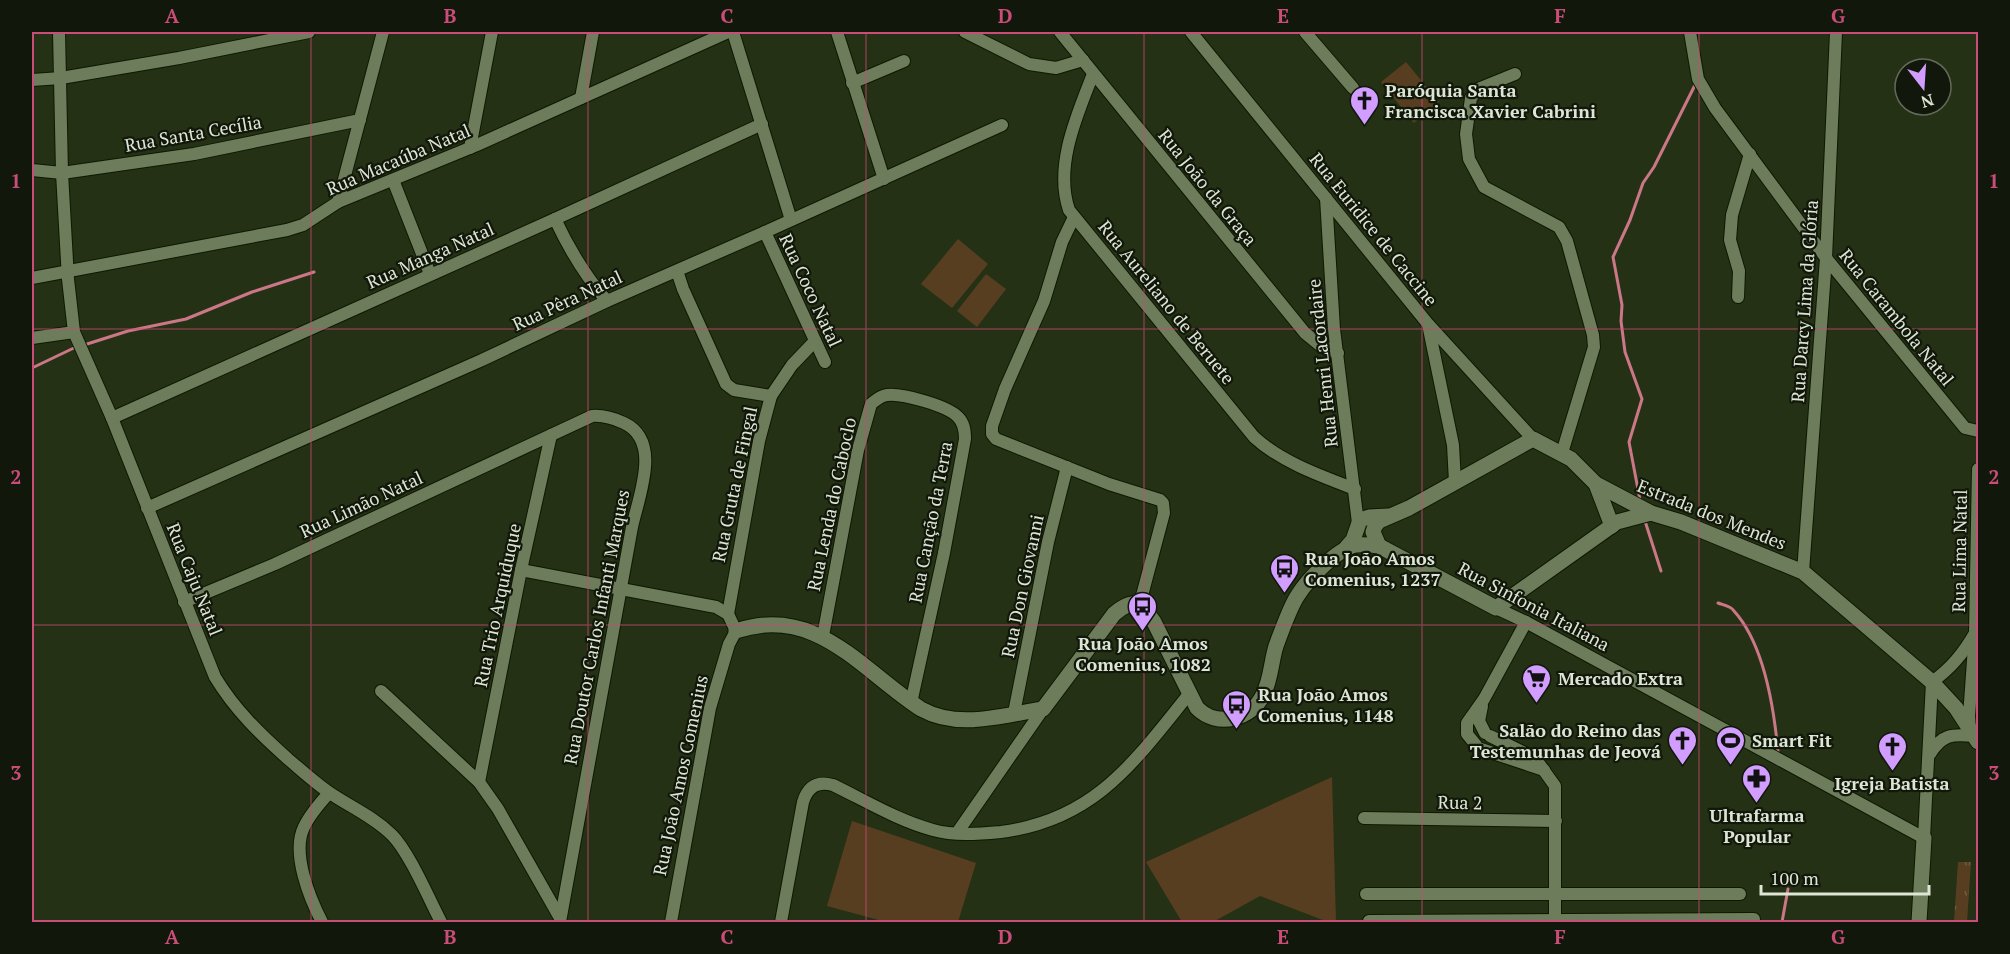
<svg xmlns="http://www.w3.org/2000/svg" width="2010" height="954" font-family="'PT Serif',serif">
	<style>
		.grass { fill: url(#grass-tufts) }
		.garden { fill: #583e20 }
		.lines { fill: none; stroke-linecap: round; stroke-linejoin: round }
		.stream { stroke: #cb7787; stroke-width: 3 }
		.street-casing { stroke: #0e1900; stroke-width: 14 }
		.secondary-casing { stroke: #0e1900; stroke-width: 17 }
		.street { stroke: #6d7c5b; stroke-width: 12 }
		.secondary { stroke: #6d7c5b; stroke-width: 15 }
		.grid { fill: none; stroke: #c94c79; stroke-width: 1.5; stroke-opacity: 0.55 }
		.labels { text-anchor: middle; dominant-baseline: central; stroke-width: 4.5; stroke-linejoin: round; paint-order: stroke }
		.poi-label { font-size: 18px; font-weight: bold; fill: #dde6d4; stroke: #11170a; text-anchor: start }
		.street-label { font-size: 18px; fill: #dde6d4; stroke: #11170a }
		.neatline { fill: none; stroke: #c94c79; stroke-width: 2 }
		.grid-label { font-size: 20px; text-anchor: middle; font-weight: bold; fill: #c94c79 }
	</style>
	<defs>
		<pattern id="grass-tufts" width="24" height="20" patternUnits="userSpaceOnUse" patternTransform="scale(1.5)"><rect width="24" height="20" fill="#583e20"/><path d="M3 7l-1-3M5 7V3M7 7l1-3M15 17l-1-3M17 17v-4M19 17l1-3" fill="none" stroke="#705a40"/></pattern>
	</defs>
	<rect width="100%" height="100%" fill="#253114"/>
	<polygon class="grass" points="1958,862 1971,862 1967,922 1954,922"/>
	<g class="garden">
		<polygon points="1406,62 1439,102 1414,123 1381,82"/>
		<polygon points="958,239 988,264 952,308 921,284"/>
		<polygon points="986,274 1006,289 977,327 957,311"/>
		<polygon points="1332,777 1336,922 1328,922 1260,896 1213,922 1182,922 1146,862"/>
		<polygon points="852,821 976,863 958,922 886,922 827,906"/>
	</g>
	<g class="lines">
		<g class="stream">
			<polyline points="84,345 128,331 186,319 252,292 314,272"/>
			<polyline points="32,368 78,346"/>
			<polyline points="1640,500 1629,442 1642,399 1625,352 1621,321 1622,305 1613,257 1630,220 1643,183 1654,167 1696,83"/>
			<polyline points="1645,521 1661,571"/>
			<path d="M 1718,603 C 1723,605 1731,606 1734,611 C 1764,644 1774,708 1778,752"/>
			<polyline points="1782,922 1788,889"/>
		</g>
		<defs>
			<g id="street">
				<polyline points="59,32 62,173 68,279 74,332"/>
				<polyline points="733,32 791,220"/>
				<polyline points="837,32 884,179"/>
				<polyline points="965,32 1029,64 1056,68 1083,60"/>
				<polyline points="1060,32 1305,333 1321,346 1338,353"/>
				<polyline points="1191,32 1428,324 1453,445 1455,482"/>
				<polyline points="1305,32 1353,88"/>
				<polyline points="1690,32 1698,79 1715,108 1826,258 1965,428 1978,431"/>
				<path d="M 1093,74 C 1077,115 1054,166 1069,210 L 1254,437 C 1281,462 1321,476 1355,489"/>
				<polyline points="1515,74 1478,89 1471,98 1466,134 1469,159 1484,187 1559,227 1567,241 1593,335 1594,347 1562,453"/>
				<polyline points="32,80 61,78 179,58 309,32"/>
				<polyline points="852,83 904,61"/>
				<polyline points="581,98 593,32"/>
				<polyline points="470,148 492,32"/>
				<polyline points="32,170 62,173 194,154 360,120"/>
				<polyline points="393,180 430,274"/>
				<polyline points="1326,198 1334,329 1358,523"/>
				<polyline points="338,202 383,32"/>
				<polyline points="1074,217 1062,242 1044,301 1005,389 992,426 992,434 996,439 1109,484 1160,500 1163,503 1164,513 1140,603"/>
				<path d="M 555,219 C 569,249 585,276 607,301"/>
				<polyline points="765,232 825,362"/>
				<polyline points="677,271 683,289 726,384 734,390 771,396"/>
				<polyline points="32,278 287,230 303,225 338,202 477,145 728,32"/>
				<polyline points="1738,297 1739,271 1730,240 1732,215 1750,154"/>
				<polyline points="1429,325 1533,439"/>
				<path d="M 32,338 L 74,332 L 112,418 L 215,677 C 235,710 260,734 288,759 C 301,770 313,781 327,791 C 348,806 373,816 392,835 C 409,852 429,899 441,922"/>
				<polyline points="112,418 555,219 762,124"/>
				<polyline points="147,508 482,360 607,301 765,232 1002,125"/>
				<polyline points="521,570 716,607 728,614 736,631 729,644 710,708 671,922"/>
				<polyline points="1803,572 1826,258 1836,32"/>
				<path d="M 184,602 L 275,564 L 592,416 C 604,415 613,418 624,423 C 662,441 639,495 632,527 L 560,922"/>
				<path d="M 1496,608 L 1526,622 L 1924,838 L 1932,682 C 1951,668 1963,654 1975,633"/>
				<polyline points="728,614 759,441 771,396 792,365 815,341"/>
				<path d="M 823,636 L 858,450 L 871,404 C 876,400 880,396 887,395 C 902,393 948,406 958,417 C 964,423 965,430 965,439 L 944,553 L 911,703"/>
				<polyline points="381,691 479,782 498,809 560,918"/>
				<polyline points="1482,706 1479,721 1485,733"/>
				<polyline points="1014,713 1048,542 1067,467"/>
				<polyline points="1970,729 1969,716 1975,633 1978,469"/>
				<polyline points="1490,736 1535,758 1555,786 1555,922"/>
				<polyline points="1476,745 1467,734 1467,723 1484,699 1526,622"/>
				<polyline points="1481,749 1544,770"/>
				<path d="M 1930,754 C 1942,734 1952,734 1974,736"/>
				<polyline points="479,782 521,570 551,435"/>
				<polyline points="1364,818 1556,821"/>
				<polyline points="957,833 1043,709"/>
				<polyline points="1366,894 1740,894"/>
				<polyline points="1369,921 1754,919"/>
				<path d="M 322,922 C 310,899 291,853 304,827 C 310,814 320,803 329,793"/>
				<path d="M 781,922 L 803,802 C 808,786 818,781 833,785 C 866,801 897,820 933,830 C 954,836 979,834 1001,832 C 1095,820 1134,762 1189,694"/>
			</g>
			<g id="secondary">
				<polyline points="1596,484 1612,526"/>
				<polyline points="1379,546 1373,532 1375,526 1379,521 1409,508 1533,439 1571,459 1596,484 1651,513 1681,522 1803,572 1932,682 1956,708 1978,742"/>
				<polyline points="1346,548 1353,540 1360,520 1369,517 1388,516"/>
				<path d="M 736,631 C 816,604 861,670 921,709 C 959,730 1002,715 1043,709 L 1114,614 C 1122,607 1129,603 1140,603 L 1154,622 L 1197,708 C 1217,728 1251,720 1263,695 C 1271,680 1271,662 1276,646 C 1280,635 1291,605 1298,595 C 1308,579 1337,549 1356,545 C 1364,544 1372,545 1379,546 L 1496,608 L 1617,522 L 1651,513"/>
				<polyline points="1919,922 1924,838"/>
			</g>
		</defs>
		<use href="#street" class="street-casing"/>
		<use href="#secondary" class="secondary-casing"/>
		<use href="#street" class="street"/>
		<use href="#secondary" class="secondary"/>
	</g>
	<path class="grid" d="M 311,32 L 311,922M 588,32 L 588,922M 866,32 L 866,922M 1144,32 L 1144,922M 1422,32 L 1422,922M 1699,32 L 1699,922M 32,329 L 1978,329M 32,625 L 1978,625"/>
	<defs>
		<symbol id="church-pin" viewBox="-11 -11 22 30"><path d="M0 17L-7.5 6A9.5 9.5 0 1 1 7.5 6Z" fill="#d19dfe" stroke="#11170a"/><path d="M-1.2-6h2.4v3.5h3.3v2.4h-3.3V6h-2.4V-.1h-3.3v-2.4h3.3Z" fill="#111"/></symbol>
		<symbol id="bus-pin" viewBox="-11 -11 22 30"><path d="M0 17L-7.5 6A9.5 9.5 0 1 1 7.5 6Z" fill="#d19dfe" stroke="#11170a"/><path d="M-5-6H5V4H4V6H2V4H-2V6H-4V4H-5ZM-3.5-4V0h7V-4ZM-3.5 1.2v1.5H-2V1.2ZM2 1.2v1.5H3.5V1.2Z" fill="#111"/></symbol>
		<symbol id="supermarket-pin" viewBox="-11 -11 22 30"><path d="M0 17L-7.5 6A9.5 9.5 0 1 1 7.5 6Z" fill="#d19dfe" stroke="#11170a"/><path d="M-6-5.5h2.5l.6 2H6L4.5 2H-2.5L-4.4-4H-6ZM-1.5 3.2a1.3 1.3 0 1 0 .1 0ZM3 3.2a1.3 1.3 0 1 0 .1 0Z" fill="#111"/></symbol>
		<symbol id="stadium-pin" viewBox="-11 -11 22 30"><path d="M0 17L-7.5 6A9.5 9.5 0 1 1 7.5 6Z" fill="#d19dfe" stroke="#11170a"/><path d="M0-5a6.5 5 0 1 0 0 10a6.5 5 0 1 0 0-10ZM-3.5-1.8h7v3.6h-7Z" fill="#111"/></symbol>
		<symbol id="pharmacy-pin" viewBox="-11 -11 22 30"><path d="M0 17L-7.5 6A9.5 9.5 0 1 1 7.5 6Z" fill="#d19dfe" stroke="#11170a"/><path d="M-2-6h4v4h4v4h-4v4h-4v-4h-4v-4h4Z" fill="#111"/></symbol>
	</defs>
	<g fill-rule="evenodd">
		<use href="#church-pin" x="1348" y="84" width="33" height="45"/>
		<use href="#bus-pin" x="1268" y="552" width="33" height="45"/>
		<use href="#bus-pin" x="1126" y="590" width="33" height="45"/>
		<use href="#supermarket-pin" x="1520" y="662" width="33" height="45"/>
		<use href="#bus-pin" x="1220" y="688" width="33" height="45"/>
		<use href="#church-pin" x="1666" y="724" width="33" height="45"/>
		<use href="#stadium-pin" x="1714" y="724" width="33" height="45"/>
		<use href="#church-pin" x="1876" y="730" width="33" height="45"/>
		<use href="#pharmacy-pin" x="1740" y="762" width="33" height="45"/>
	</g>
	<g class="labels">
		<g class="poi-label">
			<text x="1385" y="90">Paróquia Santa<tspan x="1385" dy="21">Francisca Xavier Cabrini</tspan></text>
			<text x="1305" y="558">Rua João Amos<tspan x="1305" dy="21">Comenius, 1237</tspan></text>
			<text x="1143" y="643" text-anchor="middle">Rua João Amos<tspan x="1143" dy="21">Comenius, 1082</tspan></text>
			<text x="1558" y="678">Mercado Extra</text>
			<text x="1258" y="694">Rua João Amos<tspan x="1258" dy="21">Comenius, 1148</tspan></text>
			<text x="1661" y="730" text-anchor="end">Salão do Reino das<tspan x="1661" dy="21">Testemunhas de Jeová</tspan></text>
			<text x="1752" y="740">Smart Fit</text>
			<text x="1892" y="783" text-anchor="middle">Igreja Batista</text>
			<text x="1757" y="815" text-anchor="middle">Ultrafarma<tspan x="1757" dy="21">Popular</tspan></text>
		</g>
		<g class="street-label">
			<text transform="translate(193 133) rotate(-10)">Rua Santa Cecília</text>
			<text transform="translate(398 159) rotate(-23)">Rua Macaúba Natal</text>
			<text transform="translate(1208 187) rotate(51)">Rua João da Graça</text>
			<text transform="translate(1374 229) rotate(51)">Rua Euridice de Caccine</text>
			<text transform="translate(430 255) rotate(-24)">Rua Manga Natal</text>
			<text transform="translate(811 290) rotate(65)">Rua Coco Natal</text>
			<text transform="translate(567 300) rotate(-25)">Rua Pêra Natal</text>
			<text transform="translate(1804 301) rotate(-86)">Rua Darcy Lima da Glória</text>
			<text transform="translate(1167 302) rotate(51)">Rua Aureliano de Beruete</text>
			<text transform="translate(1897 317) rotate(51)">Rua Carambola Natal</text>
			<text transform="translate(1322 363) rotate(-96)">Rua Henri Lacordaire</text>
			<text transform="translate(734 484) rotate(-78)">Rua Gruta de Fingal</text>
			<text transform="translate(361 504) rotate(-25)">Rua Limão Natal</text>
			<text transform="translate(831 504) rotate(-78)">Rua Lenda do Caboclo</text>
			<text transform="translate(1712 514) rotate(22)">Estrada dos Mendes</text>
			<text transform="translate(930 522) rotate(-79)">Rua Canção da Terra</text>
			<text transform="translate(1959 551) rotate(-89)">Rua Lima Natal</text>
			<text transform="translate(195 579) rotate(68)">Rua Caju Natal</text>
			<text transform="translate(1022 586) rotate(-78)">Rua Don Giovanni</text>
			<text transform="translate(497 605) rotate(-78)">Rua Trio Arquiduque</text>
			<text transform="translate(1534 606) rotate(28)">Rua Sinfonia Italiana</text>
			<text transform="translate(596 627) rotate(-79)">Rua Doutor Carlos Infanti Marques</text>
			<text transform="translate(680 775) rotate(-78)">Rua João Amos Comenius</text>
			<text transform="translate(1460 802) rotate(1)">Rua 2</text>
		</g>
	</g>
	<rect width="2010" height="954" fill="none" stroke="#11170a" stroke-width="66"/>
	<g transform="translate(1923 87) rotate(163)"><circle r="28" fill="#11170a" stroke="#636a5b" stroke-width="1.5"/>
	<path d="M0-4.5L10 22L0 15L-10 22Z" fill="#d19dfe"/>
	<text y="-9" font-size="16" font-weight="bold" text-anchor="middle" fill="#dde6d4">N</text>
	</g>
	<path d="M1761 885v9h168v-9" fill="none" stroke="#dde6d4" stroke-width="3"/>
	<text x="1770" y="885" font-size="18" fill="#dde6d4" stroke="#11170a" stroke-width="4.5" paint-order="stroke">100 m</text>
	<rect x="33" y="33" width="1944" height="888" class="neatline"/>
	<g class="grid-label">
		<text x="172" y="23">A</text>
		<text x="450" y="23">B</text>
		<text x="727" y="23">C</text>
		<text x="1005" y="23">D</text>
		<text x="1283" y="23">E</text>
		<text x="1560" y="23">F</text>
		<text x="1838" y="23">G</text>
		<text x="16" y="188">1</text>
		<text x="1994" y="188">1</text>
		<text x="16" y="484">2</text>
		<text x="1994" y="484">2</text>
		<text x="16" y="780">3</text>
		<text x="1994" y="780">3</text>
		<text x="172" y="944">A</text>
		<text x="450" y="944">B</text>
		<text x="727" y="944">C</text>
		<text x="1005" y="944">D</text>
		<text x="1283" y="944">E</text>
		<text x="1560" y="944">F</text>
		<text x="1838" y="944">G</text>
	</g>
</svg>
